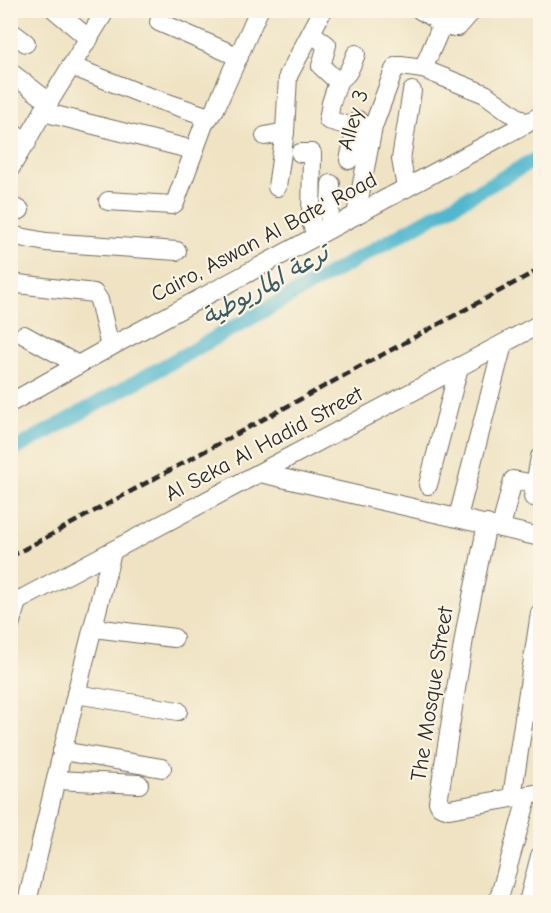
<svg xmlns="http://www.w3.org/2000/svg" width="551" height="913" font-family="'Comic Neue','Playpen Sans Arabic',sans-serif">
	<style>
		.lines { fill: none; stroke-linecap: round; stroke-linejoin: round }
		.canal { stroke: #50b7ce; stroke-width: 15 }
		.street-casing { stroke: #706b60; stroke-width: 20 }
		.street { stroke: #fff; stroke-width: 18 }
		.rail { stroke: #2b2b2b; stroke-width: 4.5; stroke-dasharray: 9 4.5; stroke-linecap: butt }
		.labels { text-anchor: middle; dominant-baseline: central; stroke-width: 4.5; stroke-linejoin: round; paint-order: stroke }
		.street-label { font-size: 22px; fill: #2b2b2b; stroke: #fcf5e5 }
		.water-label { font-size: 24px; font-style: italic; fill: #385c64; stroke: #fcf5e5 }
	</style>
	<rect width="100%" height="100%" fill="#fcf5e5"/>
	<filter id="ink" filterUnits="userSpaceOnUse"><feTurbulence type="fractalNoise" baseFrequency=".0167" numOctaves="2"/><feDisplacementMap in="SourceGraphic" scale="12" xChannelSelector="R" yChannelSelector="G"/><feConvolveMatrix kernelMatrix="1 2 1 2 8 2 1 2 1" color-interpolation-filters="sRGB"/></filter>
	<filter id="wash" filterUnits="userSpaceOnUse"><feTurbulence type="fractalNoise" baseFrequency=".008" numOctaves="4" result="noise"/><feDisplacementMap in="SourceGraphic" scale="24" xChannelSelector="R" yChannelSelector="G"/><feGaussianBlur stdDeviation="1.35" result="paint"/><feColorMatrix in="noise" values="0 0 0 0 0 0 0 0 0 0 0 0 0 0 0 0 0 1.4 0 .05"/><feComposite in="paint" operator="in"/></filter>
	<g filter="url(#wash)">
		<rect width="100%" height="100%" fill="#efe3c3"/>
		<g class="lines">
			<polyline class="canal" points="10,452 540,157"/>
		</g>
	</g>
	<g filter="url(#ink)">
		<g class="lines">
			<defs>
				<g id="street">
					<polyline points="55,10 89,39"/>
					<polyline points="420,10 434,18 441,27 423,69 485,94 526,124"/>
					<polyline points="159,22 239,57"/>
					<polyline points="441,27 458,27 473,10"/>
					<polyline points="10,31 26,43"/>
					<polyline points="311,33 327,45 321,66 338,82 331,103 328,120 356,128"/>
					<polyline points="71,66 144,95 209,117"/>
					<polyline points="10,72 49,102"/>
					<path d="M 337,80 C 349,77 351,65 356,54"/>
					<polyline points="43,112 193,150"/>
					<polyline points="10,131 27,143"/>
					<polyline points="265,136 285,132"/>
					<polyline points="300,153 312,153 311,222 317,237"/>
					<polyline points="349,160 358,120"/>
					<polyline points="10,169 49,102 106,10"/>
					<polyline points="277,187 285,132 288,76 323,10"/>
					<polyline points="406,188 401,159 412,91"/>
					<polyline points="108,201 172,205 175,203 204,124 215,109 259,10"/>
					<polyline points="10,206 20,210"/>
					<polyline points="356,215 373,127 394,70 397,66 401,66 423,69"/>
					<polyline points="329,229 331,184"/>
					<polyline points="10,235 46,242 177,251"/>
					<polyline points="10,283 94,293 99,300 110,347"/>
					<polyline points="24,335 78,365"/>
					<polyline points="10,403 110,347 540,116"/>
					<polyline points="260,473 540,537"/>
					<polyline points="428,485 459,367"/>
					<polyline points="533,497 540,457"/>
					<polyline points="458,517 503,344"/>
					<polyline points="487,524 466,626 438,802 440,806 449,809 540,793"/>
					<polyline points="501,527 513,480 535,484"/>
					<polyline points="10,605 540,324"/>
					<polyline points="10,625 17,602"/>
					<polyline points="94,628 174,638"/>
					<polyline points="76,694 178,711"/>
					<polyline points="62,751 162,768"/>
					<polyline points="56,780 139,784"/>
					<polyline points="512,797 540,613"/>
					<polyline points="27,902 76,694 112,552"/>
					<polyline points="498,902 528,795"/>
					<polyline points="528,902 540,856"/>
				</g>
			</defs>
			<use href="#street" class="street-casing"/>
			<use href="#street" class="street"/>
			<polyline class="rail" points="10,557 540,269"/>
		</g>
	</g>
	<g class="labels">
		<g class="street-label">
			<text transform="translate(353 120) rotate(-74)">Alley 3</text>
			<text transform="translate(264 237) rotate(-28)">Cairo, Aswan Al Bate' Road</text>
			<text transform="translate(264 444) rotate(-28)">Al Seka Al Hadid Street</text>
			<text transform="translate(432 694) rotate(-81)">The Mosque Street</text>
		</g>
		<g class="water-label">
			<text transform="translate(265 285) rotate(-29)">ترعة الماريوطية</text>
		</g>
	</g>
	<rect width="551" height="913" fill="none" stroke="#fcf5e5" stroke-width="36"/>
</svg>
